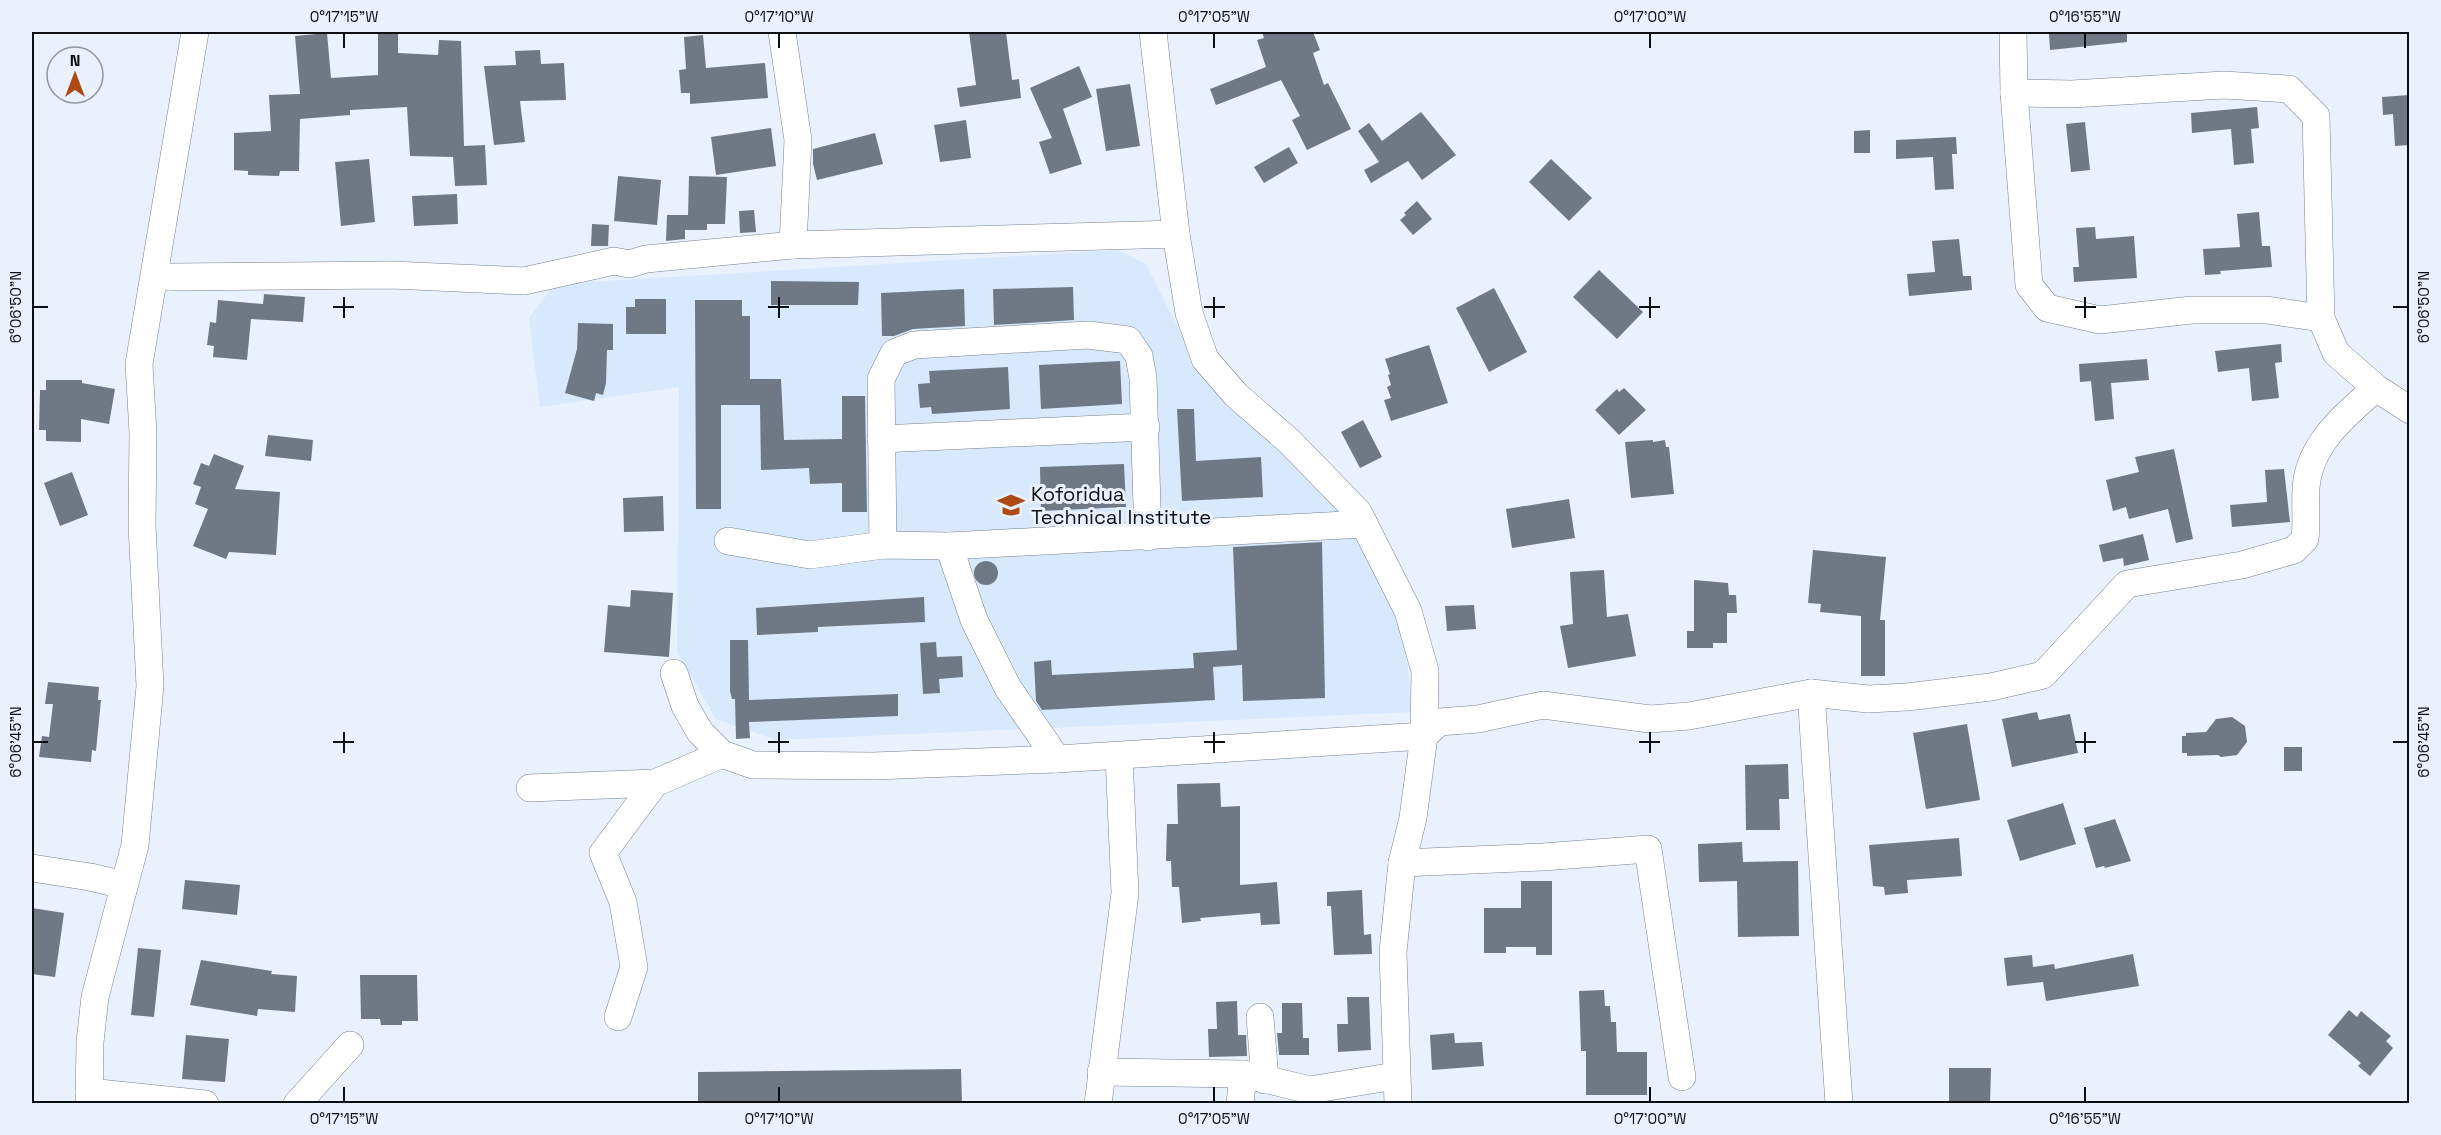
<svg xmlns="http://www.w3.org/2000/svg" width="2441" height="1135" font-family="'Space Grotesk',sans-serif">
	<style>
		.built { fill: #d8e8fd }
		.building { fill: #6f7986 }
		.lines { fill: none; stroke-linecap: round; stroke-linejoin: round }
		.minor-casing { stroke: #77818e; stroke-width: 28 }
		.minor { stroke: #fff; stroke-width: 27 }
		.ticks { fill: none; stroke: #0b0f14; stroke-width: 2 }
		.labels { text-anchor: middle; dominant-baseline: central; stroke-width: 6; stroke-linejoin: round; paint-order: stroke }
		.poi-label { font-size: 20px; fill: #0b0f14; stroke: #e8f1fc; text-anchor: start }
		.neatline { fill: none; stroke: #0b0f14; stroke-width: 2 }
		.ticks-label { font-size: 15px; text-anchor: middle; fill: #0b0f14 }
	</style>
	<rect width="100%" height="100%" fill="#e8f1fc"/>
	<polygon class="built" points="1118,250 1146,264 1193,357 1330,484 1402,620 1413,712 776,740 716,719 677,652 679,387 540,407 529,318 555,284"/>
	<g class="building">
		<polygon points="378,32 398,32 398,53 438,55 439,40 461,41 464,146 485,145 487,185 455,186 453,157 410,156 407,107 350,110 350,115 300,119 299,171 280,171 279,176 248,175 248,171 234,170 234,133 271,131 269,95 300,94 295,36 327,33 331,78 378,75"/>
		<polygon points="969,32 1006,32 1012,80 1019,79 1021,98 960,107 957,88 976,85"/>
		<polygon points="1262,32 1313,32 1320,50 1313,53 1324,85 1328,83 1351,129 1307,150 1292,120 1300,116 1281,80 1216,105 1210,89 1266,67 1257,40 1264,38"/>
		<polygon points="2058,32 2127,32 2127,42 2050,50 2049,34"/>
		<polygon points="703,35 706,68 765,63 768,98 690,104 690,93 681,93 679,70 686,69 684,37"/>
		<polygon points="540,50 541,64 564,63 566,100 520,101 525,142 494,145 484,66 516,65 515,51"/>
		<polygon points="1079,66 1092,97 1063,109 1082,164 1050,174 1039,142 1052,138 1030,88"/>
		<polygon points="1130,84 1140,146 1106,151 1096,89"/>
		<polygon points="2409,95 2409,145 2395,146 2393,114 2383,115 2382,97"/>
		<polygon points="2257,107 2259,128 2251,129 2254,163 2234,165 2231,129 2192,133 2191,113"/>
		<polygon points="1421,112 1456,155 1422,180 1408,161 1371,183 1364,170 1379,162 1358,131 1369,123 1382,141"/>
		<polygon points="966,120 971,158 940,162 934,125"/>
		<polygon points="2085,122 2090,170 2071,172 2066,124"/>
		<polygon points="771,128 776,166 716,175 711,137"/>
		<polygon points="1870,130 1870,153 1854,153 1854,131"/>
		<polygon points="875,133 883,164 817,180 813,164 813,149"/>
		<polygon points="1956,137 1957,154 1952,154 1954,189 1935,190 1933,157 1896,159 1896,140"/>
		<polygon points="1289,147 1298,163 1264,183 1254,167"/>
		<polygon points="369,159 375,222 341,226 335,162"/>
		<polygon points="1551,159 1592,198 1569,221 1529,182"/>
		<polygon points="618,176 661,180 657,225 614,221"/>
		<polygon points="689,176 727,177 725,224 707,224 707,230 685,230 685,239 666,241 667,215 688,215"/>
		<polygon points="457,194 458,224 414,226 412,196"/>
		<polygon points="1417,201 1432,219 1413,235 1400,220 1406,215 1404,213"/>
		<polygon points="754,210 756,232 740,233 739,211"/>
		<polygon points="2259,212 2262,246 2270,246 2272,267 2220,271 2221,274 2205,275 2203,249 2240,247 2237,214"/>
		<polygon points="592,224 609,225 608,246 591,246"/>
		<polygon points="2095,227 2096,239 2134,236 2137,278 2074,282 2073,267 2079,267 2076,228"/>
		<polygon points="1959,239 1963,276 1971,276 1972,290 1909,296 1907,274 1935,272 1932,241"/>
		<polygon points="1599,270 1643,312 1617,339 1573,297"/>
		<polygon points="771,281 859,282 858,305 771,305"/>
		<polygon points="1073,287 1074,320 994,325 993,289"/>
		<polygon points="1494,288 1527,352 1489,372 1456,308"/>
		<polygon points="964,289 965,326 913,329 894,336 882,336 881,293"/>
		<polygon points="264,294 305,297 303,322 251,319 247,360 213,357 214,346 207,345 210,322 216,323 218,300 263,304"/>
		<polygon points="635,299 666,299 666,334 626,334 626,307 635,307"/>
		<polygon points="695,300 742,300 742,316 750,316 750,379 781,379 784,440 842,439 842,396 865,396 867,512 842,512 842,483 810,484 809,468 761,470 760,405 721,405 721,509 696,509"/>
		<polygon points="578,323 613,324 613,350 607,350 606,383 603,395 596,393 594,401 565,393 577,349"/>
		<polygon points="2281,344 2282,362 2275,363 2279,398 2252,401 2249,368 2218,372 2215,351"/>
		<polygon points="1429,345 1448,403 1391,421 1384,400 1391,398 1387,387 1391,385 1388,375 1390,374 1385,359"/>
		<polygon points="2147,359 2149,380 2111,383 2114,419 2095,421 2091,381 2080,382 2079,364"/>
		<polygon points="1120,361 1122,404 1041,409 1039,365"/>
		<polygon points="1008,367 1010,409 932,414 931,407 920,408 918,384 930,383 929,371"/>
		<polygon points="46,380 82,380 82,383 115,389 109,424 81,419 81,442 46,441 46,430 39,430 40,390 46,390"/>
		<polygon points="1624,388 1646,410 1619,435 1595,410 1617,389 1619,392"/>
		<polygon points="1177,409 1194,409 1196,461 1261,457 1263,497 1182,501"/>
		<polygon points="1363,420 1382,457 1360,468 1341,432"/>
		<polygon points="268,435 313,440 311,461 265,456"/>
		<polygon points="1653,440 1653,442 1665,440 1666,447 1669,447 1674,494 1631,498 1625,442"/>
		<polygon points="2174,449 2193,539 2176,543 2168,509 2129,519 2126,507 2113,511 2106,480 2139,472 2135,457"/>
		<polygon points="214,454 244,466 235,489 280,492 276,555 229,552 226,559 193,546 208,509 195,504 201,487 193,484 201,463 209,466"/>
		<polygon points="1124,464 1126,507 1041,511 1040,467"/>
		<polygon points="2284,469 2290,522 2232,527 2230,505 2267,502 2265,470"/>
		<polygon points="72,472 88,515 60,526 44,483"/>
		<polygon points="663,496 664,531 624,532 623,498"/>
		<polygon points="1569,499 1575,538 1512,548 1506,509"/>
		<polygon points="2143,534 2149,560 2124,566 2123,558 2103,562 2099,545"/>
		<polygon points="1322,542 1325,698 1243,701 1242,665 1213,667 1215,700 1042,710 1036,701 1034,662 1051,660 1052,675 1194,668 1193,653 1237,650 1233,547"/>
		<polygon points="1813,550 1886,557 1880,620 1885,620 1885,676 1861,676 1861,616 1820,612 1821,604 1808,603"/>
		<circle cx="986" cy="573" r="12"/>
		<polygon points="1604,570 1607,617 1628,614 1636,656 1568,668 1560,626 1573,624 1570,572"/>
		<polygon points="1694,580 1728,583 1729,595 1736,595 1737,613 1727,613 1727,643 1713,643 1713,648 1687,648 1687,631 1694,631"/>
		<polygon points="631,590 673,593 669,657 604,652 608,605 630,607"/>
		<polygon points="924,597 925,622 818,627 818,632 757,635 756,608"/>
		<polygon points="1474,605 1476,629 1447,631 1445,606"/>
		<polygon points="730,640 748,640 749,700 898,694 898,716 749,722 750,738 736,739 735,699 732,699 730,691"/>
		<polygon points="936,642 937,657 962,656 963,677 939,679 940,693 923,694 920,643"/>
		<polygon points="48,682 99,687 98,700 101,700 96,751 92,750 91,762 39,757 42,736 49,737 53,704 45,704"/>
		<polygon points="2037,712 2039,720 2070,714 2078,753 2012,767 2002,719"/>
		<polygon points="2232,717 2245,726 2247,742 2237,755 2221,757 2218,755 2187,756 2187,753 2182,753 2182,736 2186,736 2186,733 2206,732 2216,719"/>
		<polygon points="1967,724 1980,800 1926,809 1913,733"/>
		<rect x="2284" y="747" width="18" height="24"/>
		<polygon points="1788,764 1789,799 1779,799 1780,830 1746,830 1745,765"/>
		<polygon points="1220,783 1221,807 1240,806 1240,885 1277,882 1280,924 1261,925 1260,913 1200,918 1201,921 1182,923 1179,887 1172,887 1171,861 1166,861 1167,824 1178,824 1177,784"/>
		<polygon points="2063,803 2076,844 2020,861 2007,820"/>
		<polygon points="2115,819 2131,861 2105,868 2104,866 2096,868 2084,828"/>
		<polygon points="1959,838 1962,876 1907,880 1908,893 1885,895 1884,887 1873,886 1869,845"/>
		<polygon points="1742,842 1743,862 1798,861 1799,936 1738,937 1737,881 1699,882 1698,844"/>
		<polygon points="185,880 240,885 237,915 182,909"/>
		<polygon points="1521,881 1552,881 1552,955 1536,955 1536,947 1506,947 1506,953 1484,953 1484,908 1521,908"/>
		<polygon points="1362,890 1364,935 1371,934 1372,954 1334,955 1331,906 1327,906 1327,892"/>
		<polygon points="32,908 64,913 55,977 32,974"/>
		<polygon points="138,948 161,950 154,1017 131,1015"/>
		<polygon points="2133,954 2139,986 2046,1001 2043,982 2007,986 2004,958 2032,955 2033,967 2054,964 2055,969"/>
		<polygon points="201,960 272,971 271,974 297,976 295,1012 258,1009 257,1016 190,1005"/>
		<polygon points="360,975 417,975 418,1021 402,1021 402,1025 381,1025 380,1019 361,1019"/>
		<polygon points="1604,990 1605,1006 1610,1006 1611,1022 1616,1022 1617,1052 1647,1052 1647,1095 1586,1095 1586,1051 1581,1051 1579,991"/>
		<polygon points="1347,997 1369,997 1371,1050 1338,1052 1337,1024 1348,1024"/>
		<polygon points="1237,1001 1238,1035 1246,1035 1247,1056 1209,1057 1208,1029 1217,1029 1216,1002"/>
		<polygon points="1282,1003 1302,1003 1303,1038 1309,1038 1309,1055 1279,1055 1277,1033 1282,1033"/>
		<polygon points="2349,1010 2357,1017 2361,1011 2391,1036 2386,1041 2393,1048 2370,1076 2358,1066 2361,1063 2328,1035"/>
		<polygon points="1454,1033 1455,1043 1482,1042 1484,1066 1432,1070 1430,1035"/>
		<polygon points="186,1035 229,1039 225,1082 182,1079"/>
		<polygon points="1949,1068 1991,1068 1990,1104 1949,1104"/>
		<polygon points="961,1069 962,1103 698,1104 698,1072"/>
	</g>
	<g class="lines">
		<defs>
			<g id="minor">
				<polyline points="782,32 798,140 793,245 1176,234 1189,313 1205,359 1236,395 1289,441 1358,512 1408,611 1425,671 1424,736 1413,818 1402,863 1393,952 1398,1104"/>
				<polyline points="1153,32 1176,234"/>
				<polyline points="2013,32 2014,93 2029,285 2047,308 2100,320 2192,310 2266,310 2321,318 2336,353 2376,388 2410,410"/>
				<polyline points="2014,93 2072,94 2224,85 2289,89 2316,116 2321,318"/>
				<polyline points="171,277 392,275 524,281 614,261 629,264 646,259 793,245"/>
				<polyline points="881,439 1146,427"/>
				<polyline points="728,541 810,555 883,545 949,546 1364,524"/>
				<polyline points="883,545 881,379 894,353 914,345 1088,335 1128,340 1139,356 1143,378 1148,537"/>
				<polyline points="949,546 974,620 1008,688 1057,759"/>
				<polyline points="674,673 685,706 700,732 722,754 753,765 873,766 1057,759 1424,736 1439,722 1478,719 1543,705 1650,719 1689,716 1811,693"/>
				<polyline points="530,788 655,783"/>
				<polyline points="1402,863 1543,857 1648,849 1682,1077"/>
				<polyline points="32,868 90,877 124,885"/>
				<polyline points="618,1017 634,967 623,902 603,853 655,783 722,754"/>
				<polyline points="1260,1017 1265,1080"/>
				<polyline points="1101,1072 1243,1074 1310,1090 1395,1076"/>
				<polyline points="89,1092 205,1104"/>
				<polyline points="89,1104 90,1042 95,997 135,845 150,686 142,525 143,433 139,364 195,32"/>
				<polyline points="297,1104 350,1045"/>
				<polyline points="1098,1104 1125,893 1119,756"/>
				<polyline points="1240,1104 1243,1074"/>
				<path d="M 1839,1104 L 1811,693 L 1868,699 L 1907,697 L 1991,687 L 2043,675 L 2127,584 L 2242,565 L 2294,550 L 2305,539 C 2307,522 2305,505 2306,488 C 2309,444 2345,415 2376,388"/>
			</g>
		</defs>
		<use href="#minor" class="minor-casing"/>
		<use href="#minor" class="minor"/>
	</g>
	<path class="ticks" d="M 344,33 L 344,48M 779,33 L 779,48M 1214,33 L 1214,48M 1650,33 L 1650,48M 2085,33 L 2085,48M 344,297 L 344,318M 779,297 L 779,318M 1214,297 L 1214,318M 1650,297 L 1650,318M 2085,297 L 2085,318M 33,307 L 48,307M 333,307 L 354,307M 768,307 L 789,307M 1204,307 L 1225,307M 1639,307 L 1660,307M 2075,307 L 2096,307M 2393,307 L 2408,307M 344,732 L 344,753M 779,732 L 779,753M 1214,732 L 1214,753M 1650,732 L 1650,753M 2085,732 L 2085,753M 33,742 L 48,742M 333,742 L 354,742M 768,742 L 789,742M 1204,742 L 1225,742M 1639,742 L 1660,742M 2075,742 L 2096,742M 2393,742 L 2408,742M 344,1087 L 344,1102M 779,1087 L 779,1102M 1214,1087 L 1214,1102M 1650,1087 L 1650,1102M 2085,1087 L 2085,1102"/>
	<defs>
		<symbol id="school-bare" viewBox="-9 -9 18 18"><path d="M0-5L7-2L0 1L-7-2ZM-4 1L0 2.5L4 1V4Q0 6-4 4Z" fill="#ae4a14" stroke="#e8f1fc" stroke-width="2.5" paint-order="stroke"/></symbol>
	</defs>
	<g fill-rule="evenodd">
		<use href="#school-bare" x="992" y="486" width="38" height="38"/>
	</g>
	<g class="labels">
		<g class="poi-label">
			<text x="1031" y="494">Koforidua<tspan x="1031" dy="23">Technical Institute</tspan></text>
		</g>
	</g>
	<rect width="2441" height="1135" fill="none" stroke="#e8f1fc" stroke-width="66"/>
	<g transform="translate(75 75)"><circle r="28" fill="#e8f1fc" stroke="#90979f" stroke-width="1.5"/>
	<path d="M0-4.5L10 22L0 15L-10 22Z" fill="#ae4a14"/>
	<text y="-9" font-size="16" font-weight="bold" text-anchor="middle" fill="#0b0f14">N</text>
	</g>
	<rect x="33" y="33" width="2375" height="1069" class="neatline"/>
	<g class="ticks-label">
		<text x="344" y="22">0°17'15"W</text>
		<text x="779" y="22">0°17'10"W</text>
		<text x="1214" y="22">0°17'05"W</text>
		<text x="1650" y="22">0°17'00"W</text>
		<text x="2085" y="22">0°16'55"W</text>
		<text transform="translate(16 307) rotate(-90)" y="5">6°06'50"N</text>
		<text transform="translate(2424 307) rotate(-90)" y="5">6°06'50"N</text>
		<text transform="translate(16 742) rotate(-90)" y="5">6°06'45"N</text>
		<text transform="translate(2424 742) rotate(-90)" y="5">6°06'45"N</text>
		<text x="344" y="1124">0°17'15"W</text>
		<text x="779" y="1124">0°17'10"W</text>
		<text x="1214" y="1124">0°17'05"W</text>
		<text x="1650" y="1124">0°17'00"W</text>
		<text x="2085" y="1124">0°16'55"W</text>
	</g>
</svg>
